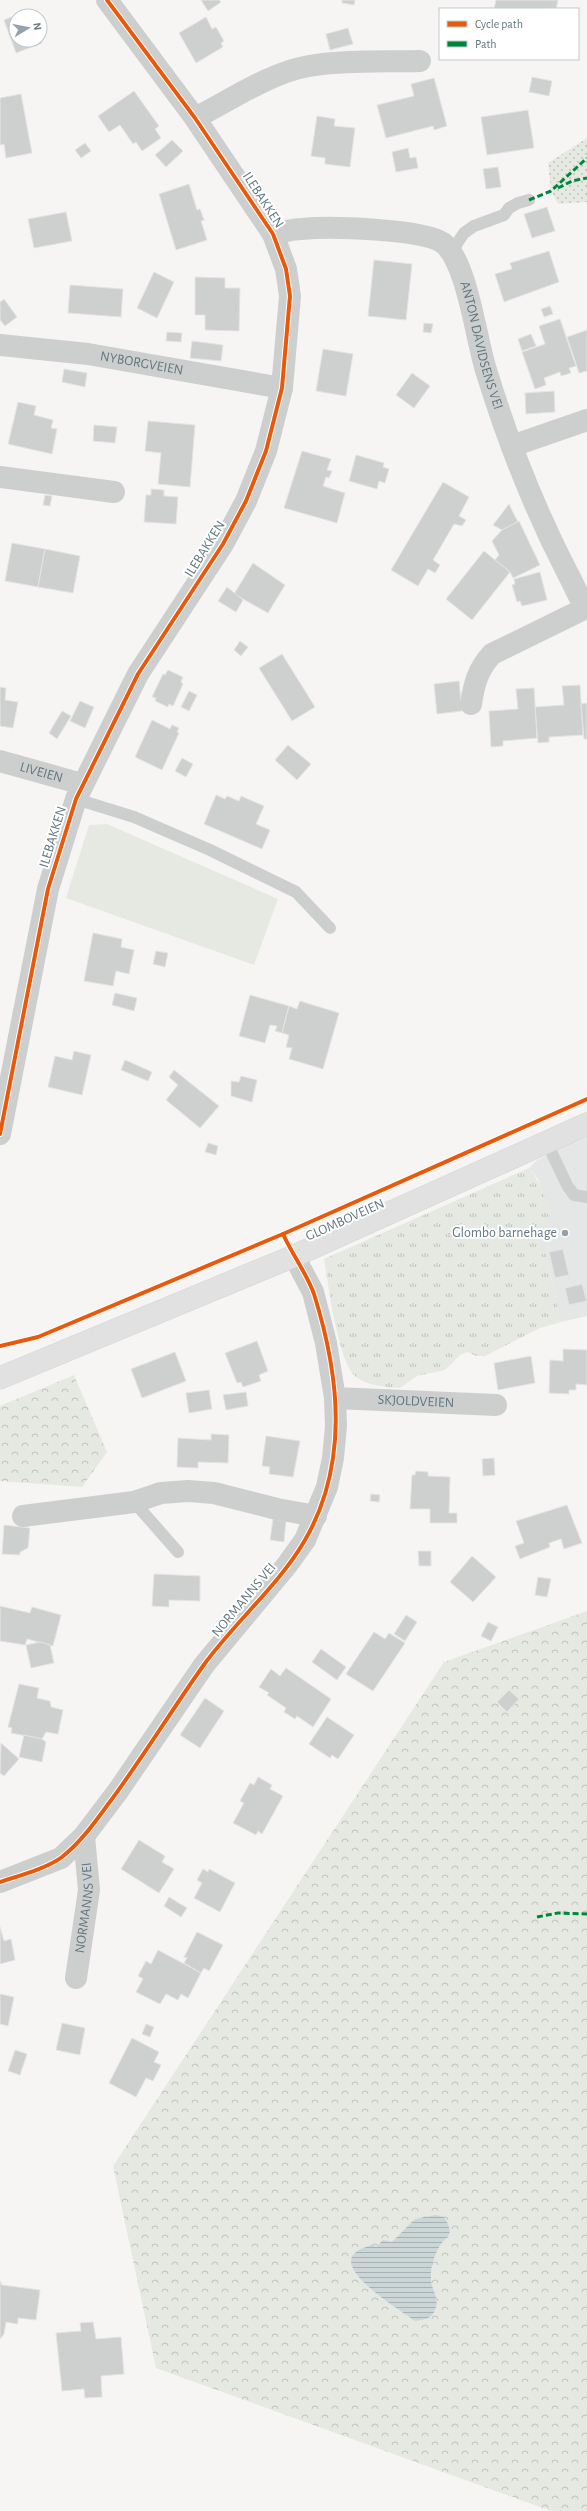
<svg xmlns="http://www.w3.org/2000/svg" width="587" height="2511" font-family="'Alegreya Sans',sans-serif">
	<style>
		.built { fill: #e5e7e6 }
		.grass { fill: url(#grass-tufts) }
		.forest { fill: url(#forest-crowns) }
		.park { fill: url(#park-dots) }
		.pitch { fill: #e6e9e2 }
		.water { fill: url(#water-rules) }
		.building { fill: #ced0d0; stroke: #e5e4e4 }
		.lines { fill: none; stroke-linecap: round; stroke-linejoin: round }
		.primary-casing { stroke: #d2d3d3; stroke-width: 23 }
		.service { stroke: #cdcfcf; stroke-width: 12 }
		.minor { stroke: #cdcfcf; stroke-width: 22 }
		.primary { stroke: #e1e1e2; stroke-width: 22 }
		.quiet { stroke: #00873e; stroke-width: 3; stroke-dasharray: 6 3; stroke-linecap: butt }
		.cycleway-casing { stroke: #fff; stroke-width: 6 }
		.cycleway { stroke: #e8590c; stroke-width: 4 }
		.poi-dot { fill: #94a3a9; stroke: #fff; stroke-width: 1.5 }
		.labels { text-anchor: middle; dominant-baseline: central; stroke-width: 4; stroke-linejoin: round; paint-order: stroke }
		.street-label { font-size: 14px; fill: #607780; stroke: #fff }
		.poi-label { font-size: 14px; fill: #607780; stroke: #fff; text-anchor: end }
	</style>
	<defs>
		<pattern id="grass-tufts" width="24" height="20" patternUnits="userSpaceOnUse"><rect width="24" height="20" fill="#e6e9e2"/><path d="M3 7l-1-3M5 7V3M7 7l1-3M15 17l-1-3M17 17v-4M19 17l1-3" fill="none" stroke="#bec2bc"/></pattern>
		<pattern id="forest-crowns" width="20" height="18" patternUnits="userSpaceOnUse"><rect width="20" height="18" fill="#e6e9e2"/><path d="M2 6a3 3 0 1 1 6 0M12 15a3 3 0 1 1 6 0" fill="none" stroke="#bec2bc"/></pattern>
		<pattern id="park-dots" width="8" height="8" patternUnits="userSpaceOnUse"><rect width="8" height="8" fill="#e6e9e2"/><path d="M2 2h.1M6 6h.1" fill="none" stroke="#bec2bc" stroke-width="1.8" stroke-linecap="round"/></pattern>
		<pattern id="water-rules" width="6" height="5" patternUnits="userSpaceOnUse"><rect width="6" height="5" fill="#cbd6d7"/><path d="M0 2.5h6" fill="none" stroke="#a8b2b4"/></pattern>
	</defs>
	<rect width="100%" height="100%" fill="#f6f5f4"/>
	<polygon class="built" points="587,1137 587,1316 561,1322 546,1254 539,1251 537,1244 548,1213 538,1179 529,1168 536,1161 568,1144"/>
	<path class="grass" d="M 529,1168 C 540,1182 554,1210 546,1228 C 542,1237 537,1241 539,1251 L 546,1254 L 561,1322 L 540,1328 L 485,1356 L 476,1356 L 467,1352 L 460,1355 L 445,1370 L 417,1376 L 400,1388 C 384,1387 369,1386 356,1377 C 338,1364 328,1282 324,1259 Z"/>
	<g class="forest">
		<polygon points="74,1375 107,1452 82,1487 0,1481 0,1406"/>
		<polygon points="587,1611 587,2511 551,2511 156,2368 113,2166 444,1662"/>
	</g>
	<polygon class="park" points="587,138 587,202 558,204 551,191 548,163"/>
	<polygon class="pitch" points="107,824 278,899 254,965 66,898 89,825"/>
	<path class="water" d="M 436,2215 L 444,2217 C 447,2222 451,2228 449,2235 C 447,2238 443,2241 441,2244 C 434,2255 430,2267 431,2280 C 432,2292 441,2299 434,2312 C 431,2319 422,2320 415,2321 C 402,2311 332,2270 356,2252 C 360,2248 368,2247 373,2244 L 376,2247 L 383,2240 L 392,2242 L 415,2219 Z"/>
	<g class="building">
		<polygon points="201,0 219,0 221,2 208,11"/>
		<polygon points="342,0 355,0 354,5 342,3"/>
		<polygon points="496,0 558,0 556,9 494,9"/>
		<polygon points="30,10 32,16 16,16 16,40 40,40 40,36 42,43 16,53 4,20"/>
		<polygon points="206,17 212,29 216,27 224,41 221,43 223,47 196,63 179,33"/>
		<polygon points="348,28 353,44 330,50 326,34"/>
		<polygon points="532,77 552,81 549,96 529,92"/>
		<polygon points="434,78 447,126 434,130 433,126 386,138 377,105 414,96 411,84"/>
		<polygon points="134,91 159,126 155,129 161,138 142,151 136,142 133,144 120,125 109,132 98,116"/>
		<polygon points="21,94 32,153 6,158 4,144 0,145 0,98"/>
		<polygon points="528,110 534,148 487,155 481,117"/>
		<polygon points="317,116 335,119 334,126 355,128 350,167 325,164 325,158 311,156"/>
		<polygon points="172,140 183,151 166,167 155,155"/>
		<polygon points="85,143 91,151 81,158 75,150"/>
		<polygon points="408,148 410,158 416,157 418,168 396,172 392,152"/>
		<polygon points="498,167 501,187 486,189 483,169"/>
		<polygon points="189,184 197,210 200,209 204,220 201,221 207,240 176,250 159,194"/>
		<polygon points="547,207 555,231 532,238 524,214"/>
		<polygon points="66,212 72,241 34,248 28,219"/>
		<polygon points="549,251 559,282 504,302 495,274 512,269 510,263"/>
		<polygon points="374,260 412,264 406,320 368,316"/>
		<polygon points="154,272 174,282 157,318 137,308"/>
		<polygon points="195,277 225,278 225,288 240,288 239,331 205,330 205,315 195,315"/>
		<polygon points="70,285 123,289 121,317 68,313"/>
		<polygon points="4,299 17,317 5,326 0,320 0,302"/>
		<polygon points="550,306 553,314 544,317 541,309"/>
		<polygon points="560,319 576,366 569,368 571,373 561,376 560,372 544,378 546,385 535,389 522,352 545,344 539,326"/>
		<polygon points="424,323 433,324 431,333 423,332"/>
		<polygon points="587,330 587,371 579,373 567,337"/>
		<polygon points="167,332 182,333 181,342 166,341"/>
		<polygon points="531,334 536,346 522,351 518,339"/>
		<polygon points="192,341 223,345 221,361 190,358"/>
		<polygon points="323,349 353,354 346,396 316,391"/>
		<polygon points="64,369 87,373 85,387 62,382"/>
		<polygon points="412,373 430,386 414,408 396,395"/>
		<polygon points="554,391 555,412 526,414 525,393"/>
		<polygon points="18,402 36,406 34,415 53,420 51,428 57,429 52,454 8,444"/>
		<polygon points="148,421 195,425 190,487 158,484 161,453 145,451"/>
		<polygon points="94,425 117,427 115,443 93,441"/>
		<polygon points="302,451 331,459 327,470 332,471 329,478 326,477 323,486 345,493 337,523 284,508"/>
		<polygon points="356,455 384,463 383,467 389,469 385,483 379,481 377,489 349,481"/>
		<polygon points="443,482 469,497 459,516 466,520 462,526 454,524 433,560 440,565 435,573 428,569 418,586 391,570"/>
		<polygon points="151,489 164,490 164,496 178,497 176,524 144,522 146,495 151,495"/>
		<polygon points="45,495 52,496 50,506 43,505"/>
		<polygon points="509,504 518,522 502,530 493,525"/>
		<polygon points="519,521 540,565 513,578 510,572 495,560 499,555 492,541 502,530"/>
		<polygon points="12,543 45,549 38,587 5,581"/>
		<polygon points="45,549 80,556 73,593 38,587"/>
		<polygon points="484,551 510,572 472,620 446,599"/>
		<polygon points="253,563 285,585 268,613 234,594"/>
		<polygon points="540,572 547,600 522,606 520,601 517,602 512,585 515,584 514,579"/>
		<polygon points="227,587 243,600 236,612 218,601"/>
		<polygon points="240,641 248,647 241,656 234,650"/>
		<polygon points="282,654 315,707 292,721 259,668"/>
		<polygon points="168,670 183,677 181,682 183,684 173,706 169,704 168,707 155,701 156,698 152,697 163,674 165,675"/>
		<polygon points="459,681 462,711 437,714 434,684"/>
		<polygon points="580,685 583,735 549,737 549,742 538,743 535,707 564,705 562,686"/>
		<polygon points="0,687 6,688 5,700 18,702 13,728 0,726"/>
		<polygon points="534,688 537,738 503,741 503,746 491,747 489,711 518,709 516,689"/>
		<polygon points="189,691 197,695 189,711 181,707"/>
		<polygon points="80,701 94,707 85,728 70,721"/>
		<polygon points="587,703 587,739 584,739 581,704"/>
		<polygon points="62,711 71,716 57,739 49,733"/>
		<polygon points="152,720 170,729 172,725 179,728 177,732 179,733 162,770 135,757"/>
		<polygon points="288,745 311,764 297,780 275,760"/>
		<polygon points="182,758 193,764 186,777 175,771"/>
		<polygon points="216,795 225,799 227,796 239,801 241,796 264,806 256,824 270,830 262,849 204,824"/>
		<polygon points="93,933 122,939 121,947 134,950 129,974 116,971 113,986 84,981"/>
		<polygon points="156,951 168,953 165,967 153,964"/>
		<polygon points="115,993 137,998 134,1011 112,1005"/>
		<polygon points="250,995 289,1006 282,1033 275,1031 277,1026 270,1025 265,1043 239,1036"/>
		<polygon points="300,1001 339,1013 323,1069 289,1059 292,1048 286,1047 289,1035 282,1033 289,1006 297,1009"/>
		<polygon points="74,1051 91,1055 82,1095 48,1087 55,1056 72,1060"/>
		<polygon points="125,1060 152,1072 148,1081 121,1070"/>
		<polygon points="174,1070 219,1106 200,1128 166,1100 178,1085 169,1077"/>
		<polygon points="241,1076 257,1080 252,1102 231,1096 231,1081 239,1082"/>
		<polygon points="208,1143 218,1146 216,1155 205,1152"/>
		<polygon points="563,1249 569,1275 555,1278 549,1252"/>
		<polygon points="582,1284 587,1301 569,1305 565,1288"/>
		<polygon points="257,1341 268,1371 259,1375 261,1381 243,1387 241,1382 237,1383 225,1353"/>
		<polygon points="563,1349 587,1350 587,1385 576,1384 576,1390 569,1390 569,1394 549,1393 550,1360 563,1361"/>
		<polygon points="175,1352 186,1381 142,1398 131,1369"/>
		<polygon points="531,1356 535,1383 498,1390 494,1363"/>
		<polygon points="209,1390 212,1409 189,1413 186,1393"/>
		<polygon points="246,1392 248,1406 226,1410 223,1395"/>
		<polygon points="211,1434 229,1435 228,1463 198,1462 198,1468 177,1467 178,1438 211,1440"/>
		<polygon points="266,1436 300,1441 293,1477 269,1474 270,1467 262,1466"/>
		<polygon points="494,1458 495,1475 483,1476 482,1459"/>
		<polygon points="416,1471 428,1472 428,1476 450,1477 449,1513 457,1513 457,1523 430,1523 430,1509 410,1509 412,1475 415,1475"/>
		<polygon points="371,1494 380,1495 379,1502 370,1501"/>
		<polygon points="567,1505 582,1543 564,1549 561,1539 549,1543 550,1547 520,1559 515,1546 524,1543 516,1521"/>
		<polygon points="273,1519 286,1521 284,1542 270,1540"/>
		<polygon points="4,1525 30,1528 28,1548 20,1552 20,1555 2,1554"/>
		<polygon points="418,1551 431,1551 431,1566 419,1566"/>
		<polygon points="472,1556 496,1577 473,1602 450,1582"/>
		<polygon points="154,1574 200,1576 200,1601 169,1600 169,1607 152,1606"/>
		<polygon points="538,1577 551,1579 547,1597 535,1595"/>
		<polygon points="0,1606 30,1613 32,1607 61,1615 53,1646 27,1639 25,1645 0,1641"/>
		<polygon points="406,1615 417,1622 405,1641 394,1634"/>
		<polygon points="488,1622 498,1627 491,1641 481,1636"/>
		<polygon points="374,1632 385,1639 389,1633 405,1643 373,1691 346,1674"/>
		<polygon points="40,1642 50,1645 54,1663 31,1668 26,1645"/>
		<polygon points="321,1649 346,1667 337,1680 312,1662"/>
		<polygon points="286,1668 331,1699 313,1727 297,1716 295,1719 284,1712 286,1708 267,1695 269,1693 259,1687 271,1669 280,1676"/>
		<polygon points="19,1684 39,1688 37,1698 50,1701 51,1707 63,1710 58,1734 46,1732 42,1739 11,1733 12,1728 8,1727"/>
		<polygon points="509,1690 519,1699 507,1712 497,1702"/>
		<polygon points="205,1698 224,1711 200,1748 180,1735"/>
		<polygon points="327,1717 354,1735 338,1759 332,1755 330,1758 309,1744"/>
		<polygon points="24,1735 42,1739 46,1742 42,1762 19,1757"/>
		<polygon points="1,1743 19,1759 4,1776 0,1773"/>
		<polygon points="258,1777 272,1785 270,1789 283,1796 262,1834 258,1831 256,1835 233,1823 244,1803 240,1801 250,1783 254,1785"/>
		<polygon points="139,1840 165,1856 162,1862 174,1869 159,1893 121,1869"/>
		<polygon points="203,1869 208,1872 209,1869 235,1883 220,1912 194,1898 202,1883 197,1880"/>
		<polygon points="169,1897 187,1908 181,1917 164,1906"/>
		<polygon points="0,1927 4,1941 11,1939 15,1960 0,1964"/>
		<polygon points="197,1932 223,1945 209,1971 204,1968 201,1973 184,1963 187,1958 184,1957"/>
		<polygon points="158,1950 201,1973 188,1998 181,1994 178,2000 166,1994 160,2004 136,1992 143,1979 138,1976 146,1961 151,1964"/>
		<polygon points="0,1994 14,1997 8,2026 0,2024"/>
		<polygon points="62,2023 85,2028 80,2055 56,2050"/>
		<polygon points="146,2024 154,2027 150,2037 142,2034"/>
		<polygon points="132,2038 159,2052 154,2062 161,2065 153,2081 146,2078 136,2097 109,2083"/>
		<polygon points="15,2050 27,2054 20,2075 8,2071"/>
		<polygon points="0,2281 2,2285 40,2290 36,2320 18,2318 18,2324 6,2322 4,2334 0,2339"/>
		<polygon points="93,2322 96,2339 121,2337 124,2374 101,2376 102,2397 85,2398 84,2389 62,2391 56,2333 81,2331 80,2323"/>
	</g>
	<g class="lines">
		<defs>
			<polyline id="primary" points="0,1378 294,1256 587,1124"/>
		</defs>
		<use href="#primary" class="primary-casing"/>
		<g class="service">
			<polyline points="452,251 464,233 474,226 504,215 509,208 518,203 529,200"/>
			<polyline points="76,799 134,817 210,850 296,892 330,928"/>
			<polyline points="546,1141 567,1185 574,1195 587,1197"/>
			<polyline points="134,1502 178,1552"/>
		</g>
		<g class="minor">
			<path d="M 195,118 C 231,100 269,73 309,66 C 345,60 383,62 420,61"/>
			<path id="s1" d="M 273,234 C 282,232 292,229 302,229 C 329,226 423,229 443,243 C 467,261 476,339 486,370 C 507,439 535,510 568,574 C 574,584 579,600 587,608"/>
			<path id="s2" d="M 0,345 L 88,354 L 282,388"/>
			<polyline points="512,446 587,420"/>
			<polyline points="0,477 114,492"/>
			<path d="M 471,704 C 474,684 478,669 492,654 L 586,608"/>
			<path id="s3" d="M 0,761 L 82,784"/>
			<polyline points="0,1134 48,889 76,799 138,674 223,544 246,501 266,451 282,388 290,296 286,269 273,234 195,118 107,0"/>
			<path id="s4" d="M 335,1398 L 496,1405"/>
			<polyline points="23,1516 134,1502 161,1493 188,1491 214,1493 277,1509 316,1516"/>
			<polyline points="0,1882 61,1858 84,1836 118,1791 204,1665 287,1565 305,1540 327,1487 333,1458 336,1426 335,1398 326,1343 313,1292 294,1256"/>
			<path id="s5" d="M 76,1978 L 89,1890 L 84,1836"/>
		</g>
		<use href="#primary" class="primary"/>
		<g class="quiet">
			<polyline points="558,188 572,181 587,178"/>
			<polyline points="529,200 551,191 587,158"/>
			<polyline points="537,1917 558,1913 587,1914"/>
		</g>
		<defs>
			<g id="cycleway">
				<polyline points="0,1134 48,889 76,799 138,674 223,544 246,501 266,451 282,388 290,296 286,269 273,234 195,118 107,0"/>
				<polyline points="0,1346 38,1337 283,1234 587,1099"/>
				<path d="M 0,1882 C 18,1876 48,1868 62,1857 C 81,1842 95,1822 109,1803 C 142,1759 171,1711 203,1666 C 233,1624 280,1584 305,1540 C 319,1516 329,1486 333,1458 C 341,1405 330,1345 314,1294 C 307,1274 292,1254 283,1234"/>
			</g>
		</defs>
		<use href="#cycleway" class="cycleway-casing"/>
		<use href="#cycleway" class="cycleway"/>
	</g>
	<circle class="poi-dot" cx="565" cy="1233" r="4"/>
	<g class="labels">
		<g class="street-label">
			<text transform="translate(263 200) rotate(57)">ILEBAKKEN</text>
			<text stroke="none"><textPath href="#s1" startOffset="283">ANTON DAVIDSENS VEI</textPath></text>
			<text stroke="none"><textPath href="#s2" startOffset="143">NYBORGVEIEN</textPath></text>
			<text transform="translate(205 549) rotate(-58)">ILEBAKKEN</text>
			<text stroke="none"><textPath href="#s3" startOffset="43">LIVEIEN</textPath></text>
			<text transform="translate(53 837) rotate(-73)">ILEBAKKEN</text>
			<text transform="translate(345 1220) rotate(-24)">GLOMBOVEIEN</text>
			<text stroke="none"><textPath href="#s4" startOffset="81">SKJOLDVEIEN</textPath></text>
			<text transform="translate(244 1600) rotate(-50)">NORMANNS VEI</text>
			<text stroke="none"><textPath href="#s5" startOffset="71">NORMANNS VEI</textPath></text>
		</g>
		<g class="poi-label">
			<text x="557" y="1233">Glombo barnehage</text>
		</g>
	</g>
	<rect x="439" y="8" width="140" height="52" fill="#ffffff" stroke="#bfc9cc"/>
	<rect x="447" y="21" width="20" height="6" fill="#e8590c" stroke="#bfc9cc"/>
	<text x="475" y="28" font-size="12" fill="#607780">Cycle path</text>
	<rect x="447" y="41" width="20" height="6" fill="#00873e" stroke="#bfc9cc"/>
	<text x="475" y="48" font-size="12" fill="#607780">Path</text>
	<g transform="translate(28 28) rotate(80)"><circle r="19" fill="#ffffff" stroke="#bfc9cc"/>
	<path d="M0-3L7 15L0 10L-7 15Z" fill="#94a3a9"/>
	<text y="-6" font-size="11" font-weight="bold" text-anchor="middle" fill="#607780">N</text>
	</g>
</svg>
